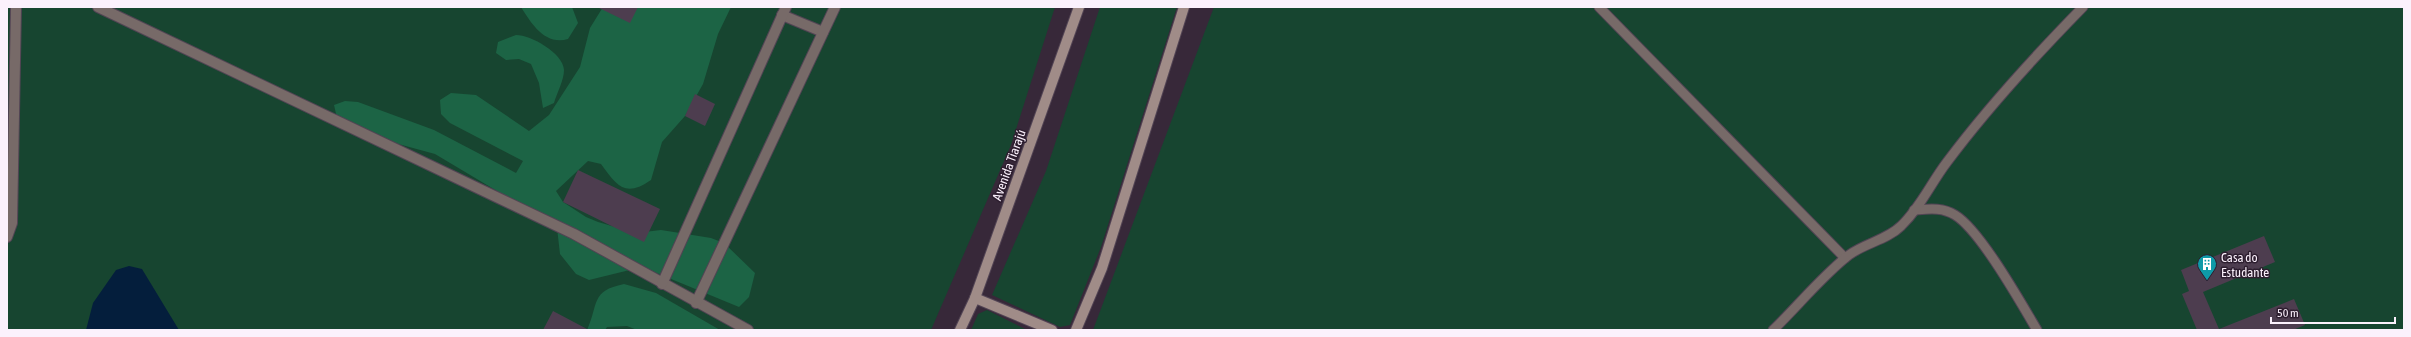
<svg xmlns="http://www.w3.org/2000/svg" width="2411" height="337" font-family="'Asap Condensed',sans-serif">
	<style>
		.green { fill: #174530 }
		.forest { fill: #1c6445 }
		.water { fill: #041e3c }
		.building { fill: #4d3d4f }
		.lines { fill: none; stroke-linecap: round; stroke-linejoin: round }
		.service-casing { stroke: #524454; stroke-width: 11 }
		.minor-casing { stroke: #524454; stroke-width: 12 }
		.secondary-casing { stroke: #524454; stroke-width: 12 }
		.service { stroke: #776a68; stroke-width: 9 }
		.minor { stroke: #776a68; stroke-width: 10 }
		.secondary { stroke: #a08c88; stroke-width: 10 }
		.labels { text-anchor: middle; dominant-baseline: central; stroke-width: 3; stroke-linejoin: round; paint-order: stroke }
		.street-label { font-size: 13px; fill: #fbf1fc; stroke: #2d1e2f }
		.poi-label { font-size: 13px; fill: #fbf1fc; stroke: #2d1e2f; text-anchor: start }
	</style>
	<rect width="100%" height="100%" fill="#372839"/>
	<g class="green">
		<polygon points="7,7 1055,7 1011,145 931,330 7,330"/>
		<polygon points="1100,7 1177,7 1101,247 1070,325 1060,327 992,295 1046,171"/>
		<polygon points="1214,7 2404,7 2404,330 1093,330"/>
		<polygon points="987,310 1027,330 971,330 978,314"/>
	</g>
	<g class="forest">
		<path d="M 521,7 L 572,7 L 578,23 L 568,39 C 545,46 531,23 521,7 Z"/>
		<path d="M 603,7 L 731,7 L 718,34 L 703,84 L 685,116 L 662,142 L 651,180 C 625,198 617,186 601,164 L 588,161 L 556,191 L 563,202 L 586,217 L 598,222 L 636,233 L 661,230 L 711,238 L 724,243 L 755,273 L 749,297 L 739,307 L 642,267 L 589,280 L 576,274 L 560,254 L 557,228 L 549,222 L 435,154 L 358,133 L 337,118 L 334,105 L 345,101 L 358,102 L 434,130 L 516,173 L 523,161 L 450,123 L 441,114 L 440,100 L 451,93 L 476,95 L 529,131 L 549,115 L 580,67 L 590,28 Z"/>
		<path d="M 516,35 C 531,35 563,53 564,70 C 564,80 557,93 554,103 L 543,108 L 539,83 L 531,64 L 519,59 L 506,60 L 496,53 L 498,42 Z"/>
		<path d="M 624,284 L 656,293 L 720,330 L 637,330 L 627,326 L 607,327 L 605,330 L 587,330 C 599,304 590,291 624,284 Z"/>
	</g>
	<polygon class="water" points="129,266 142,269 179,330 86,330 93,303 116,270"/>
	<g class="building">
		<polygon points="597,7 638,7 630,23"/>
		<polygon points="695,94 715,104 705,126 685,116"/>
		<polygon points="578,170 660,209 644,242 563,202"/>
		<polygon points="2264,236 2275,262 2203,292 2219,329 2294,299 2305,325 2293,330 2197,330 2182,294 2189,291 2181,270"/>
		<polygon points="553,311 589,330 543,330"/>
	</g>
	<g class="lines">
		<defs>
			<g id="service">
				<polyline points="1599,7 1845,258"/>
				<path d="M 1914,210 C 1929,209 1942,207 1955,215 C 1980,230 2021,303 2037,330"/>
				<path d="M 1773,330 C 1797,307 1823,275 1849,255 C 1865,243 1887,240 1901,226 C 1920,208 1931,183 1947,162 C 1988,107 2035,56 2083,7"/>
			</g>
			<g id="minor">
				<polyline points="98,7 574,234 748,330"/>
				<polyline points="782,15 823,32"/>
				<polyline points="7,237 12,223 16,7"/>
				<polyline points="662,284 786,7"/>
				<polyline points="696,303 835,7"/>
			</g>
			<g id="secondary">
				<polyline points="975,298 1052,330"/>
				<polyline points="960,330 975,298 1079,7"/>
				<polyline points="1076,330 1102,268 1184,7"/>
			</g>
		</defs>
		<use href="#service" class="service-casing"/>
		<use href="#minor" class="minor-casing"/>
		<use href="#secondary" class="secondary-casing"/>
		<use href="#service" class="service"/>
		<use href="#minor" class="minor"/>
		<use href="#secondary" class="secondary"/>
	</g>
	<defs>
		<symbol id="building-pin" viewBox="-11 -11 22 30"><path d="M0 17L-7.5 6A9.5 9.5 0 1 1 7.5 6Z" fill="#0f9aa8" stroke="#2d1e2f"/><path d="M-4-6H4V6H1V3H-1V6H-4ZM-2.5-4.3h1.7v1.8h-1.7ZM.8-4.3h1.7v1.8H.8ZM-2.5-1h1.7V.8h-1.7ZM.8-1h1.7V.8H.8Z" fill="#fff"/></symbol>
	</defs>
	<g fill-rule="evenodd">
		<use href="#building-pin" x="2196" y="253" width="22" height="30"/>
	</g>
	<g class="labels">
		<g class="street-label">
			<text transform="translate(1009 165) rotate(-70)">Avenida Tiarajú</text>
		</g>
		<g class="poi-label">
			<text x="2221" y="257">Casa do<tspan x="2221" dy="15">Estudante</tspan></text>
		</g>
	</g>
	<rect width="2411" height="337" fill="none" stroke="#fbf1fc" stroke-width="16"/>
	<path d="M2271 317v6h124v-6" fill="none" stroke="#fbf1fc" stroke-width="2"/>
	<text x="2277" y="317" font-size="12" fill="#fbf1fc" stroke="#2d1e2f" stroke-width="3" paint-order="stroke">50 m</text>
</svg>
